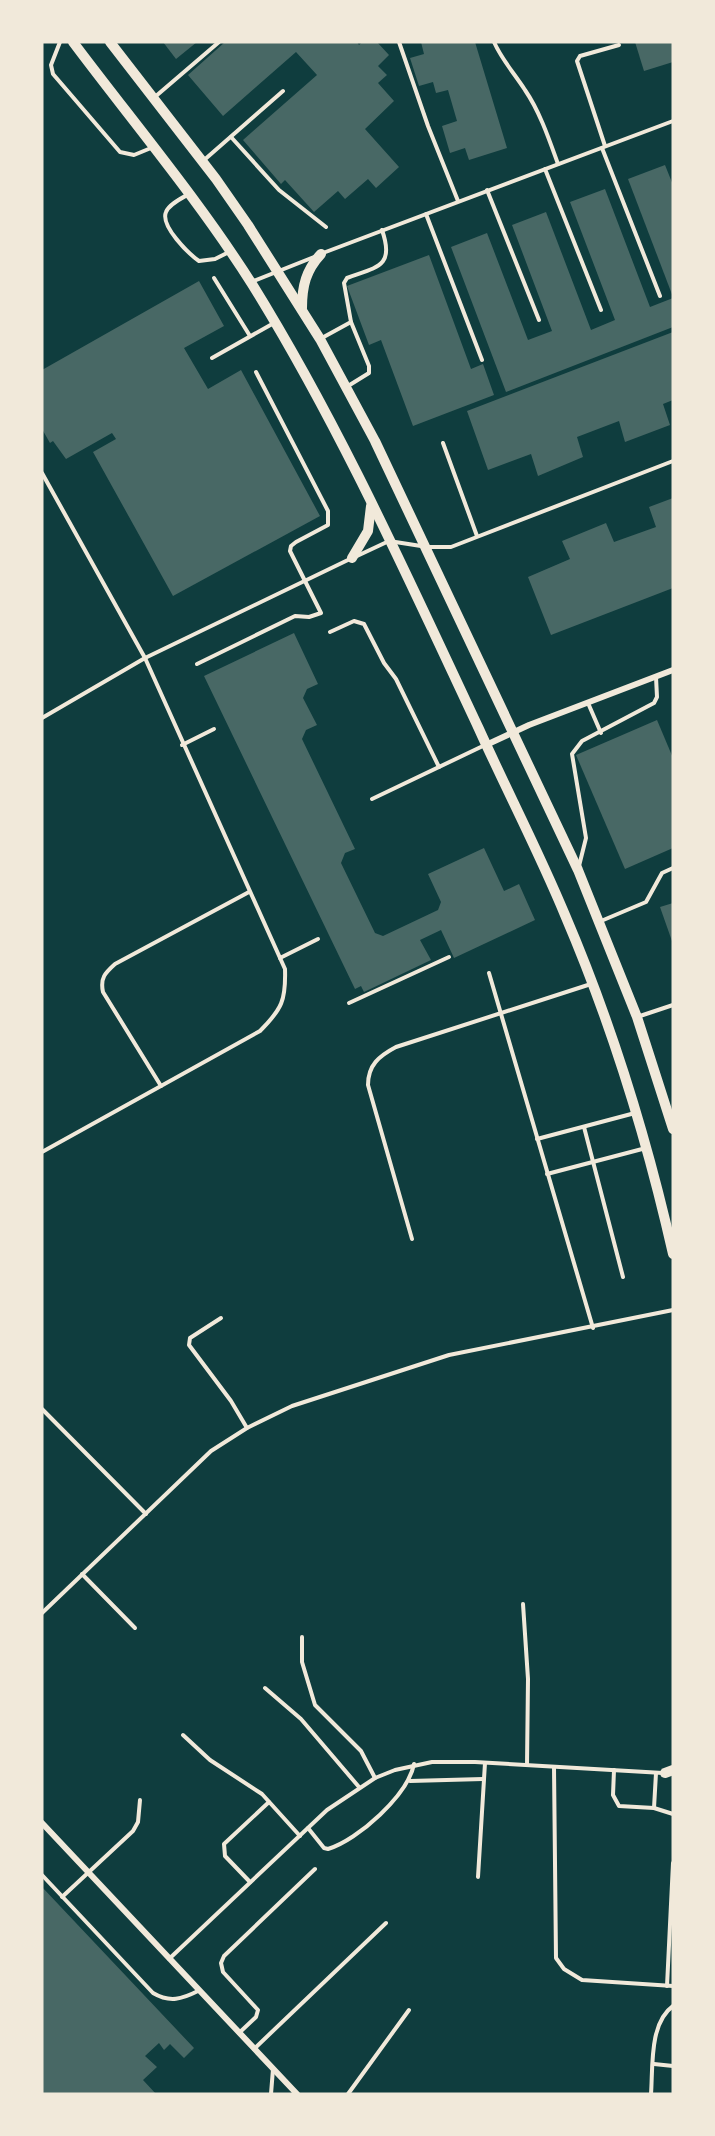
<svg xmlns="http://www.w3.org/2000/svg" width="715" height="2136" font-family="'PT Sans',sans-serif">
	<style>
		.building { fill: #486865 }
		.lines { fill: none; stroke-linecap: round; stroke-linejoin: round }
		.service { stroke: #f1e9da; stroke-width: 4 }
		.minor { stroke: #f1e9da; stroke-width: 6 }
		.secondary { stroke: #f1e9da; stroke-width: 10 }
	</style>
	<rect width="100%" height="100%" fill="#0f3d3e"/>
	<g class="building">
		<polygon points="163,42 197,42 176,59"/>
		<polygon points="225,42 357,42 359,45 362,42 377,42 389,55 378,66 387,75 378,83 394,101 365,129 399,167 376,188 368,179 345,199 338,191 314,212 285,180 281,184 243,140 317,75 296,52 223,116 188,75"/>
		<polygon points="421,42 475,42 507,148 469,160 465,148 450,153 442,126 457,121 448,90 436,93 433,82 419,86 410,58 424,54"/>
		<polygon points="635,42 673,42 673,62 644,71"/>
		<polygon points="665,165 673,185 673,297 628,179"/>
		<polygon points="605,189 650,307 673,298 673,327 506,392 451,247 487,233 528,340 552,331 512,225 546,212 591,330 615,320 570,202"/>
		<polygon points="429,255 471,369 483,364 494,395 413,426 381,340 369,345 347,286"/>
		<polygon points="199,281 224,326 184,348 208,389 241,370 320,516 173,596 93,452 116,439 112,433 66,459 53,441 50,443 42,429 42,370"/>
		<polygon points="673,332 673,400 663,404 670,425 625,442 619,421 577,437 583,457 538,476 531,454 488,470 467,411"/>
		<polygon points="673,498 673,588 551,635 528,577 570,559 562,541 606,523 614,542 656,527 649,507"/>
		<polygon points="294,633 318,684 307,689 303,698 317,725 306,730 302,739 355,849 345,853 341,863 375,933 383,936 438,910 441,902 428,874 484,848 504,891 519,884 535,920 454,958 441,930 420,940 431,960 364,992 361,986 355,989 204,676"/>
		<polygon points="657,720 673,758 673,848 625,869 576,755"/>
		<polygon points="673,903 673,944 660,907"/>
		<polygon points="42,1887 194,2048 184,2058 170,2044 164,2050 159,2043 145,2056 157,2067 143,2080 156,2094 42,2094"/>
	</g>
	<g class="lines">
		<g class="service">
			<polyline points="60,42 51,65 53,74 120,152 134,155 151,148"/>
			<polyline points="399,42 428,126 458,201"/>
			<path d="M 494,42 C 502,60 514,73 525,90 C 540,112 549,139 558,164"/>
			<polyline points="156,96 219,42"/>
			<polyline points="231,137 279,190 326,227"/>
			<polyline points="605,146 577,61 580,56 619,45"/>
			<polyline points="602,148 660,296"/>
			<polyline points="203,161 283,91"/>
			<polyline points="545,169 601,310"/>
			<polyline points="487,190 539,320"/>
			<path d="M 189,194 C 182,198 169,204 166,212 C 160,226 189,254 199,261 L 215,259 L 229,252"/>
			<polyline points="426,214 482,360"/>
			<polyline points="323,253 673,121"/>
			<polyline points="214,278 250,336"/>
			<polyline points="251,282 314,257"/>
			<polyline points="320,339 351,322"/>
			<polyline points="212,358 274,323"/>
			<path d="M 348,386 L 369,373 L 369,366 L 351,322 L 344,283 L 347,278 C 377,267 395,267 382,230"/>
			<polyline points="443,443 477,536"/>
			<path d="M 42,473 L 145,658 L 285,969 C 286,1000 282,1009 260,1031 L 42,1152"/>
			<polyline points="429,547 451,547 673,461"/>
			<polyline points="357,556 389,541 421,546"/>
			<polyline points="330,632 354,621 364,624 384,663 396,679 439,767"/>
			<polyline points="197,664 295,616 309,617 321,613 290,551 291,546 296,542 328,525 328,511 256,372"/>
			<polyline points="588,703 601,733"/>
			<polyline points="42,718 145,658 350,559"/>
			<polyline points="182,745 214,729"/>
			<polyline points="372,799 485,745"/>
			<polyline points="579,866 586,838 572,754 582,741 654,703 657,697 656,677"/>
			<polyline points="601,921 646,902 662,873 673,868"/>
			<polyline points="280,958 318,939"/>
			<polyline points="489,973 593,1328"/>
			<polyline points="349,1003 449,957"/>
			<polyline points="640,1016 673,1005"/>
			<path d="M 161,1086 L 103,992 C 100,978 105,973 115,964 L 249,892"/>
			<polyline points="584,1127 623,1277"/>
			<polyline points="537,1139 635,1113"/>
			<polyline points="547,1174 646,1148"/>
			<path d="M 412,1239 L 368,1085 C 368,1065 379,1056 396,1047 L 591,984"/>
			<polyline points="221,1318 190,1338 189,1345 231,1401 247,1428"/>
			<polyline points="42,1409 146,1514"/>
			<polyline points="82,1574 135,1628"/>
			<polyline points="523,1604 528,1679 527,1765"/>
			<polyline points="42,1613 211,1451 247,1428 292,1406 449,1355 673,1310"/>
			<polyline points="302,1637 302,1662 315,1705 361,1751 375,1778"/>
			<polyline points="265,1688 301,1719 359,1787"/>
			<polyline points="183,1735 210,1760 262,1794 300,1836"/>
			<polyline points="554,1767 556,1958 564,1969 582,1980 673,1986"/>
			<polyline points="614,1770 613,1795 619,1806 654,1808 673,1814"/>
			<polyline points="410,1781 483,1779"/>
			<polyline points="654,1808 656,1773"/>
			<path d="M 308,1828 L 324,1848 L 328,1849 C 358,1840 408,1795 414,1764"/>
			<path d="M 42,1875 L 153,1993 C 170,2003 182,1999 198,1991"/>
			<polyline points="478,1877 485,1763"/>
			<polyline points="250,1882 225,1856 224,1844 269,1802"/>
			<polyline points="62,1897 133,1831 138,1822 140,1800"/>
			<polyline points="169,1959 327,1810 375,1778 395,1770 432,1762 475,1762 663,1773"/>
			<polyline points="667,1986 673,1863"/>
			<polyline points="239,2033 256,2017 258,2010 223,1972 221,1963 224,1956 315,1869"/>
			<polyline points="254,2049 386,1923"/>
			<polyline points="654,2064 673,2066"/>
			<polyline points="271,2094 273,2069"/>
			<polyline points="348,2094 409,2010"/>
			<path d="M 651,2094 C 653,2068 649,2023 673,2006"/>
		</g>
		<g class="minor">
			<polyline points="486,745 529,725 673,670"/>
			<polyline points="42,1823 297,2094"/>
		</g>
		<g class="secondary">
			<path d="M 73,42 C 133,122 198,199 252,284 C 340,426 408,578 479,729 C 507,791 539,852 565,915 C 612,1025 647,1139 673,1254"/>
			<polyline points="110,42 216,179 248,225 320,339 375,441 578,870 637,1017 673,1129"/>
			<path d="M 302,308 C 302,286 306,270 321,254"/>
			<polyline points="352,558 368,531 371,506"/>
			<polyline points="665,1773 673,1770"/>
		</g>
	</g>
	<rect width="715" height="2136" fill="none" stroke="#f1e9da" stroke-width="87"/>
</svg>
